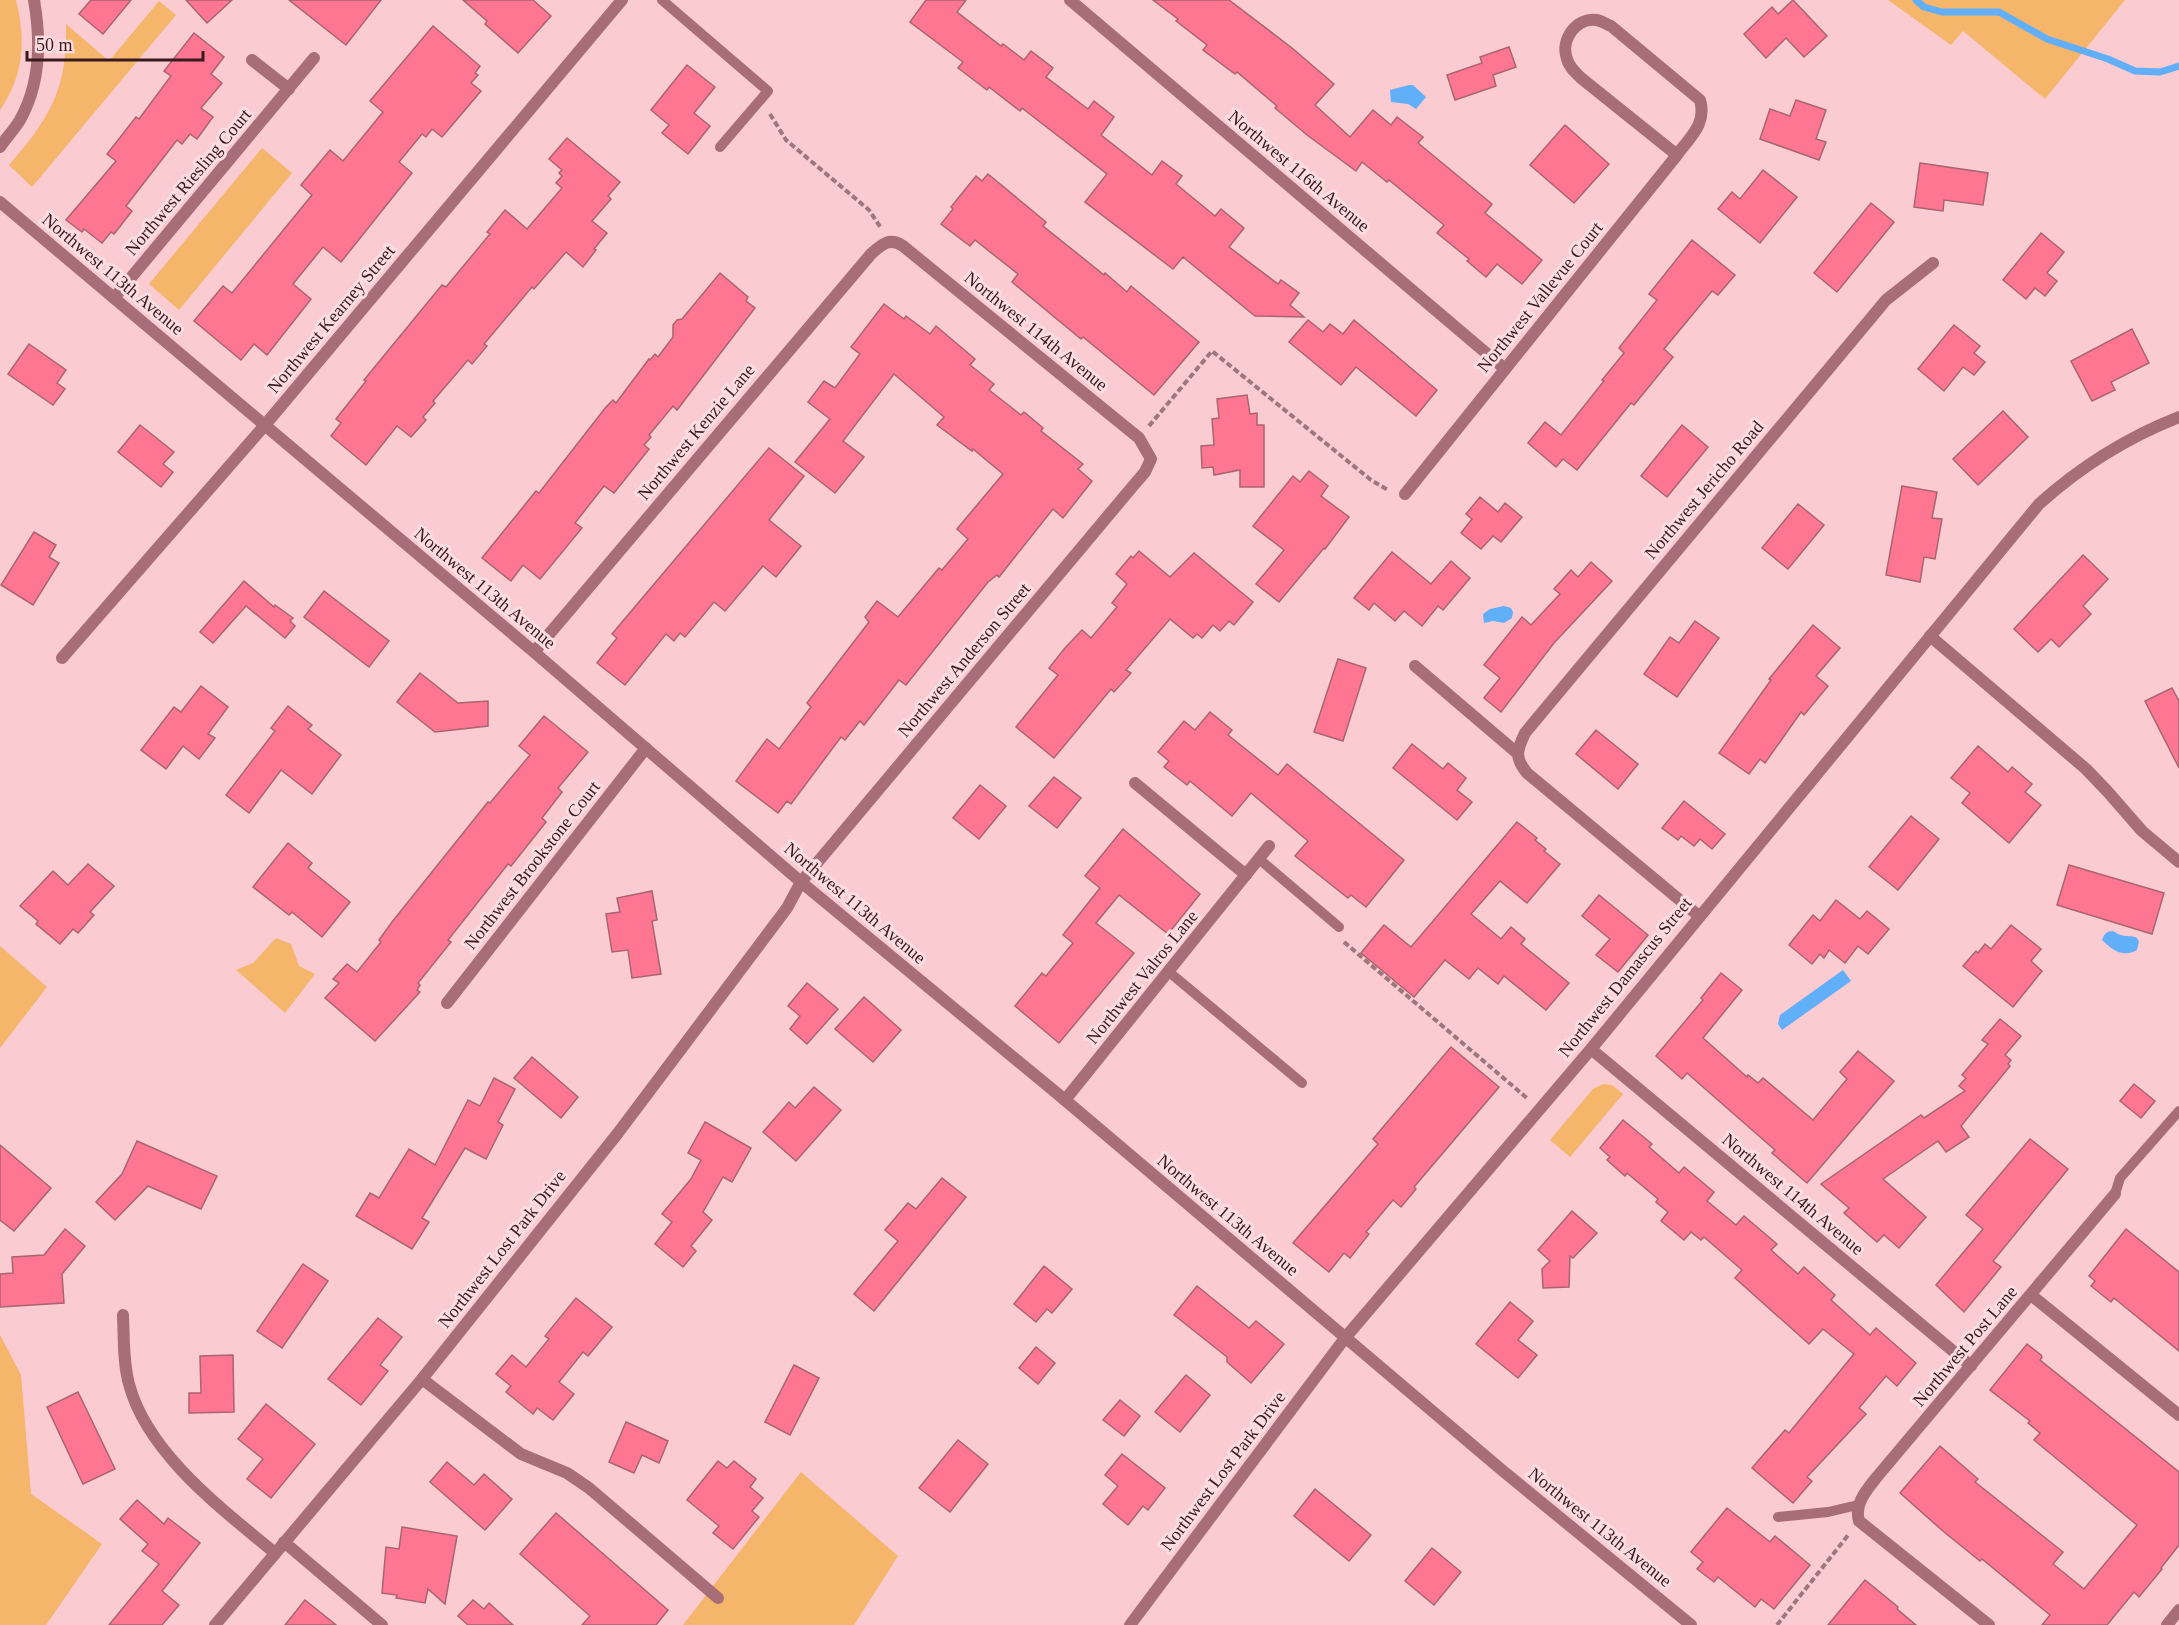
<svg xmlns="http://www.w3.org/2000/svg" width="2179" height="1625" font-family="Georgia,serif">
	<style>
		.green { fill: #f5b66b }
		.water { fill: #61aef9 }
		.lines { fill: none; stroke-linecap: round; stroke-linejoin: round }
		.stream { stroke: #61aef9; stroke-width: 7 }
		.building { fill: #fe7691; stroke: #a9646f; stroke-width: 1.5 }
		.path { stroke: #9d777c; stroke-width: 4; stroke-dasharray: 6 3; stroke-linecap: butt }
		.service { stroke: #a86e77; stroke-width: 10 }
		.minor { stroke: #a86e77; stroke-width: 12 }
		.tertiary { stroke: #a86e77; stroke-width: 12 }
		.labels { text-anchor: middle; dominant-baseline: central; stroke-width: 6; stroke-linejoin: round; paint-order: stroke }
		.street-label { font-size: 18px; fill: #361a1e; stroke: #fddde1 }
	</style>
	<rect width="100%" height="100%" fill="#facbd1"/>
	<g class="green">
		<path d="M 0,0 L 16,0 C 26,40 24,75 0,110 Z"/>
		<polygon points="1888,0 2125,0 2045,99 1963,31 1951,45"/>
		<path d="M 159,1 L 176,15 L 32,187 L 9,165 C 50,118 68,88 66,24 L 109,61 Z"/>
		<polygon points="262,148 292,173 179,310 149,284"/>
		<polygon points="276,938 291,944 299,966 315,974 285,1013 236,970 253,963"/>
		<polygon points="0,946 47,987 0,1048"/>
		<polygon points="1603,1084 1612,1085 1623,1094 1570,1157 1550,1140 1593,1089"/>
		<polygon points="0,1335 21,1375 31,1494 102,1544 46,1625 0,1625"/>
		<polygon points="801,1472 898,1556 854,1625 683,1625"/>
	</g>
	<g class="water">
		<polygon points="1409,85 1413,85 1426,97 1416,109 1408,104 1391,102 1390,90"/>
		<polygon points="1504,606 1511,608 1513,612 1512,618 1504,623 1493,621 1484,623 1483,614 1490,609"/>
		<path d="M 2113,931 C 2125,939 2129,934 2137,938 L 2139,942 L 2137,950 C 2123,958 2112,950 2102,940 C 2104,934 2107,931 2113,931 Z"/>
		<polygon points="1843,970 1851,981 1782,1030 1778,1024 1780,1015"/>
	</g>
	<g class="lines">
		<polyline class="stream" points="1916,0 1924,7 1942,12 1999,12 2047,39 2108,59 2135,71 2160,72 2179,66"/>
	</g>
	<g class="building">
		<polygon points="91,0 131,0 103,34 79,14"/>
		<polygon points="186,0 232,0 207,23"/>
		<polygon points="289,0 381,0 346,45"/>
		<polygon points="463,0 533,0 551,16 518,53 485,24 487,21"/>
		<polygon points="926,0 966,0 957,12 1001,46 1003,44 1024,60 1031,51 1053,68 1046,77 1088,109 1094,101 1114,117 1101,135 1152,175 1162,161 1182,176 1176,184 1215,216 1221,209 1244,228 1229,247 1278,284 1281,280 1299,293 1290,305 1304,317 1255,316 1183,257 1173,269 1085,202 1107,174 1022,108 1020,111 989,87 987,90 958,68 963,62 910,22"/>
		<polygon points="1153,0 1229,0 1292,48 1334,84 1315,105 1350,137 1373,110 1391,125 1397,117 1423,137 1418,143 1492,204 1485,213 1542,260 1522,284 1497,264 1486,277 1467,261 1469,259 1437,233 1444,225 1389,180 1387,182 1362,162 1356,171 1307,135 1275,108 1277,106 1237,72 1235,74 1203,50 1207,45 1176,21 1178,19"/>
		<polygon points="1793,0 1827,36 1804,57 1786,38 1766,58 1744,34 1772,7 1778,14"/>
		<polygon points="433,26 480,66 475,73 478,75 471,83 481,91 442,137 432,129 426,137 422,134 399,162 412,173 341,262 323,247 310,263 293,284 311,299 267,355 254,344 241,360 194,321 223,286 232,293 312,195 301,185 330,150 343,161 383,112 370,101"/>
		<polygon points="194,33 224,57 211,74 222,83 201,108 213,117 197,139 190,134 182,144 177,140 126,206 132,211 114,234 111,232 102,243 84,229 82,232 66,220 116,161 107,154 136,117 139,119 171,76 164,71"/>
		<polygon points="1509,47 1516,67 1493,75 1496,86 1455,100 1447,75 1482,63 1480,57"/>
		<polygon points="687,65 715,87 694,113 710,126 688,154 662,133 669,125 651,110"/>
		<polygon points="1796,100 1826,110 1816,139 1826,142 1819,160 1760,139 1770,109 1790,116"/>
		<polygon points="1565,125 1609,164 1574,203 1530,165"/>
		<polygon points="567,138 620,182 608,196 611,199 592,221 607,233 594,249 596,250 583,267 566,252 534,289 532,287 484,344 487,346 472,364 468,360 433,401 435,403 423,417 426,420 411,437 397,426 366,465 331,436 341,423 336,419 366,381 364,380 442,285 446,287 490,234 487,232 505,210 527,229 562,188 556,183 562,176 559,173 562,170 549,159"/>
		<polygon points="1920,163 1988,173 1983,205 1944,200 1943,211 1914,207"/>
		<polygon points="1763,170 1797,197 1760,243 1718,209 1732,192 1740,199"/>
		<polygon points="988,174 1046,222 1043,226 1104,275 1105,273 1127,292 1131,286 1199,342 1154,395 1083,337 1081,339 1012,282 1018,274 975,240 970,246 941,224 953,209 951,207 976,176 982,181"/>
		<polygon points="1871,203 1894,222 1837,292 1814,273"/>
		<polygon points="2041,233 2064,252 2047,273 2057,281 2045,296 2035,288 2026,299 2003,280"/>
		<polygon points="1692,240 1735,275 1718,295 1712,291 1664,349 1673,357 1634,405 1631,403 1577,470 1563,459 1556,467 1528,443 1545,422 1561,435 1604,381 1602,380 1624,353 1619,348 1657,300 1649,294"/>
		<polygon points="720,273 748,297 746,301 755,308 677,410 673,406 649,435 651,437 644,445 649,449 614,493 604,486 575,523 582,528 540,579 523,565 511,581 482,558 536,491 539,493 606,407 613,400 616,403 649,359 650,360 655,354 658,357 673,337 673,325 677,320 682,319"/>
		<polygon points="884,304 904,319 906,316 930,334 936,326 975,359 970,365 994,384 989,390 1021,415 1024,412 1043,428 1041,431 1083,464 1078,469 1092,481 1063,518 1053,509 999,577 997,575 988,582 906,685 899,680 864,725 860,721 845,740 841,737 791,804 787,801 778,813 736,781 767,739 779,749 811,707 807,703 869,622 865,617 877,601 898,617 939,568 942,570 968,539 957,529 1003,474 973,449 972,451 937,425 944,417 894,374 843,441 864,457 835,493 795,462 830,419 808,402 824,381 835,388 860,354 851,347"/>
		<polygon points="1308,320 1323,332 1330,324 1343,334 1354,320 1437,390 1416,416 1356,367 1341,385 1289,342"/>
		<polygon points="1954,325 1980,346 1974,353 1985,362 1974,375 1963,367 1944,391 1918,369"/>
		<polygon points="2132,329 2149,363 2111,382 2115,390 2092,401 2071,361"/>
		<polygon points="29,344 66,370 57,383 65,389 53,405 8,374"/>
		<polygon points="1247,395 1250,414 1257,413 1257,425 1264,425 1264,487 1240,487 1240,470 1214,475 1213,467 1202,468 1201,446 1214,445 1212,419 1219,418 1217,399"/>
		<polygon points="2003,411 2028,437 1978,485 1953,459"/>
		<polygon points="140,425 174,452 163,464 173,472 161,487 118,452"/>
		<polygon points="1682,425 1708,447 1667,497 1641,476"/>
		<polygon points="769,448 804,476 769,520 801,546 776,577 763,566 725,611 714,602 685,637 680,633 674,641 666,634 625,685 597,663 617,638 612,634"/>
		<polygon points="1309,471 1328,486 1321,496 1349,517 1325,549 1324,548 1279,602 1256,584 1284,550 1253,526 1293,476 1300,482"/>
		<polygon points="1902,486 1937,492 1932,518 1942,519 1935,559 1924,557 1920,582 1886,575"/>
		<polygon points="1480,497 1498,512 1505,503 1522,517 1501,542 1493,536 1481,549 1461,533 1472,519 1466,514"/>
		<polygon points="1798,504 1824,525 1788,569 1762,548"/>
		<polygon points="34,532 56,545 49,557 59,563 33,605 1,585"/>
		<polygon points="1139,551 1170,577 1194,553 1253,602 1234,625 1229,621 1220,631 1213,625 1202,638 1197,634 1193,638 1170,619 1126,670 1131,673 1114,692 1111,689 1054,758 1016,727 1058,675 1049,668 1065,648 1082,630 1091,638 1117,607 1112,603 1127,584 1116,574 1131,556 1133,558"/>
		<polygon points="1392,552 1431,584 1451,561 1470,578 1443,610 1438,606 1422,626 1404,611 1395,621 1374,603 1369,610 1354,598"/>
		<polygon points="2083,555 2108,579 2083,606 2091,614 2059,647 2051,639 2038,652 2014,629"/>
		<polygon points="1591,562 1612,581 1554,643 1501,712 1484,698 1500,678 1484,665 1522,617 1531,625 1560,594 1554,589 1571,570 1578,577"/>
		<polygon points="244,581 274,607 275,605 293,618 290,621 295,626 285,638 246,606 213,643 200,632"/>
		<polygon points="324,591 389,641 369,667 304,617"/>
		<polygon points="1695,621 1719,638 1677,697 1644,674 1670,637 1679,643"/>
		<polygon points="1813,625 1840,648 1816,676 1828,686 1804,715 1801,712 1765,763 1760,759 1749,774 1719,753 1771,680 1769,679"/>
		<polygon points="1338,659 1366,668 1343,741 1314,732"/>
		<polygon points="420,673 458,703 488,701 488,726 435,732 397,702"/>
		<polygon points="201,686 228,707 208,734 215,738 199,759 183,746 166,769 141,750 174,707 181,712"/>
		<polygon points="2172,688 2179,701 2179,768 2145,701"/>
		<polygon points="288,706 312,725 308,729 341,755 312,794 281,770 249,813 226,795 275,731 271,728"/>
		<polygon points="1210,712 1232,730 1228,735 1278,775 1287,764 1404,860 1366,907 1351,895 1348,898 1295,856 1308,841 1251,793 1232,816 1190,781 1187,785 1164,767 1169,761 1158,752 1184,721 1195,730"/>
		<polygon points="544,716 588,752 558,788 562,792 542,818 546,822 511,866 508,864 448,940 451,942 418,983 420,985 417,990 420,992 375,1041 325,998 339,983 333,979 347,964 357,972 381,942 379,940 392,922 488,802 490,803 530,755 519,746"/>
		<polygon points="1596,730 1638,764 1618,789 1576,754"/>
		<polygon points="1412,744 1443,769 1448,763 1466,778 1457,790 1472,802 1457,820 1393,768"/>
		<polygon points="1978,746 2008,772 2012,767 2032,784 2025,792 2041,805 2009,843 1962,803 1970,793 1951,778"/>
		<polygon points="1054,777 1081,798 1057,828 1029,806"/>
		<polygon points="980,785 1006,806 979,839 953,818"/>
		<polygon points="1684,801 1725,834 1712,849 1700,839 1694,846 1681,836 1678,840 1662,828"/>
		<polygon points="1911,816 1939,839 1898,890 1869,867"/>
		<polygon points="1517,822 1537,838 1535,840 1546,849 1544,851 1560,864 1527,903 1500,881 1471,914 1501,939 1511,927 1525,939 1521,944 1569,983 1546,1010 1504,976 1498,984 1478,968 1469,979 1445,960 1414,997 1361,953 1384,925 1411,947"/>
		<polygon points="1123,829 1200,894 1168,934 1119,895 1096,923 1134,953 1059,1043 1015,1006 1042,973 1046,976 1073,943 1063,935 1100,888 1085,876"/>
		<polygon points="288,843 312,863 308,868 350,902 322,937 292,912 289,915 253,887"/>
		<polygon points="88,864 114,886 90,912 94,915 78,933 73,929 60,944 36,924 38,921 20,906 53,871 68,885"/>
		<polygon points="2069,865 2164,893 2152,934 2057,905"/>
		<polygon points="652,891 657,920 652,921 661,974 632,978 628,950 612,952 606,914 620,912 617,898"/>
		<polygon points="1599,895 1648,935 1618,972 1596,955 1610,939 1582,916"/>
		<polygon points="1836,900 1860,919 1867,911 1889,929 1868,954 1858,946 1845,963 1829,950 1824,958 1820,954 1812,964 1789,945 1813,915 1820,921"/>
		<polygon points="2011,925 2041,949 2031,961 2042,971 2013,1007 1963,966 1976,951 1978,953 1985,944 1991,949"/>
		<polygon points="1721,973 1742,990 1703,1038 1747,1077 1748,1075 1758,1083 1763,1078 1813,1120 1847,1079 1840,1072 1858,1051 1894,1081 1807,1183 1772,1153 1775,1150 1687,1073 1682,1079 1656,1056 1703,1000 1701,998"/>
		<polygon points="807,983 838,1009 807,1044 790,1029 800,1016 788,1006"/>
		<polygon points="864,997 901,1030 873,1062 835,1029"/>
		<polygon points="2000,1019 2021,1036 2005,1055 2011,1060 2008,1064 2010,1066 1961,1126 1969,1137 1946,1152 1938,1141 1883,1179 1926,1217 1899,1248 1884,1235 1877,1242 1844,1213 1849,1208 1821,1184 1921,1115 1924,1118 1965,1091 1959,1086 1966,1078 1962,1075 1988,1044 1982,1040"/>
		<polygon points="1451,1047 1499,1087 1414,1187 1416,1189 1401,1207 1393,1200 1366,1232 1369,1234 1350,1258 1344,1253 1329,1272 1293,1243 1378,1144 1373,1139"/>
		<polygon points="532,1057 578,1097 561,1118 514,1078"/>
		<polygon points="494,1078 515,1089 498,1122 503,1125 486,1159 465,1148 422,1218 429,1222 412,1249 356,1216 370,1193 379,1198 409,1149 435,1165 468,1100 480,1106"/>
		<polygon points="2134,1084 2155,1101 2141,1118 2120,1101"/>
		<polygon points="814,1087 841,1110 796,1161 763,1132 789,1102 795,1108"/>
		<polygon points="1623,1120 1652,1144 1649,1147 1679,1173 1684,1167 1714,1192 1707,1201 1736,1225 1744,1216 1777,1244 1771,1250 1798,1274 1804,1267 1835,1295 1831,1300 1870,1335 1876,1328 1916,1363 1897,1386 1886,1376 1859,1408 1866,1414 1807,1477 1812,1481 1793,1503 1752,1468 1785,1430 1789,1433 1854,1354 1823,1329 1809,1344 1735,1278 1742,1270 1704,1237 1701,1240 1691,1232 1684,1240 1661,1221 1668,1212 1656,1202 1658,1199 1627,1173 1625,1176 1607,1160 1610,1157 1600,1148"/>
		<polygon points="705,1122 751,1148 732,1182 723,1177 703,1212 712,1220 691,1246 696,1251 683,1267 655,1244 672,1222 662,1214 691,1179 701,1160 688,1153"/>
		<polygon points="2030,1139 2068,1169 1993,1261 2001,1267 1964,1312 1936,1285 1983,1229 1966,1215"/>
		<polygon points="137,1141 217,1176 201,1209 148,1186 115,1220 96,1202 122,1174"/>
		<polygon points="0,1145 51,1188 14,1231 0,1220"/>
		<polygon points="942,1178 966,1197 874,1311 854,1294 898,1241 885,1230 908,1203 916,1209"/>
		<polygon points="1572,1211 1597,1233 1573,1258 1570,1256 1569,1287 1543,1288 1542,1269 1550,1261 1538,1250"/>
		<polygon points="65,1229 85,1246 62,1274 64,1303 0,1307 0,1274 13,1273 12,1257 44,1255"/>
		<polygon points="2126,1229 2179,1272 2179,1351 2114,1298 2111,1302 2091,1286 2095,1281 2089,1276"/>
		<polygon points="303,1264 328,1281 282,1348 257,1331"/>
		<polygon points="1044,1266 1072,1289 1052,1313 1047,1309 1036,1322 1014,1304"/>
		<polygon points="1197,1286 1249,1328 1256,1321 1284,1344 1251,1383 1227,1362 1227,1357 1174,1315"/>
		<polygon points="576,1298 612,1327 588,1356 583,1352 559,1382 574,1394 553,1420 537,1408 533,1414 506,1392 511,1386 496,1374 512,1355 526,1367 549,1339 545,1336"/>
		<polygon points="1510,1302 1533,1321 1518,1340 1537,1355 1518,1378 1476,1344"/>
		<polygon points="378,1318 402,1337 380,1365 388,1371 361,1405 328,1379"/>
		<polygon points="2027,1344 2041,1355 2042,1357 2040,1360 2179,1472 2179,1545 2161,1568 2162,1569 2139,1597 2134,1592 2107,1625 2042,1625 2050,1615 1982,1559 1980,1561 1944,1532 1900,1493 1940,1446 1978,1479 1975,1482 2063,1552 2053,1564 2084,1589 2137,1525 2034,1440 2040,1433 2028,1423 2030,1421 1990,1390"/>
		<polygon points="1036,1347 1055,1363 1038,1384 1019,1368"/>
		<polygon points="233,1355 234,1412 189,1413 189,1393 201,1393 200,1356"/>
		<polygon points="794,1365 819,1378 790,1435 765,1422"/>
		<polygon points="1186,1375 1210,1395 1180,1432 1155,1412"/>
		<polygon points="78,1392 115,1469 83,1484 47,1407"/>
		<polygon points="1120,1400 1140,1416 1124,1436 1103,1420"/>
		<polygon points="266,1404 315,1444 271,1498 247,1479 263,1459 238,1439"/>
		<polygon points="626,1422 668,1441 659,1463 642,1455 634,1473 609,1462"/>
		<polygon points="958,1440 988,1464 950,1512 919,1488"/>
		<polygon points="1122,1454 1165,1488 1148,1510 1143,1506 1128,1525 1103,1504 1118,1486 1105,1475"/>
		<polygon points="718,1461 727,1468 734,1461 756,1479 750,1487 763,1498 752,1511 759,1517 733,1549 713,1533 719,1526 687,1500"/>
		<polygon points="447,1462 474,1485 484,1474 512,1499 485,1530 430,1482"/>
		<polygon points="1315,1489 1371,1535 1349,1561 1294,1516"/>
		<polygon points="137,1500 164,1524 168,1518 200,1543 162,1591 179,1605 162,1625 109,1625 159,1564 142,1551 148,1544 120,1519"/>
		<polygon points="1727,1508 1770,1542 1775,1536 1810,1565 1774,1609 1761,1599 1755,1607 1718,1577 1714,1582 1697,1569 1703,1562 1691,1552"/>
		<polygon points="556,1513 668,1610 656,1625 582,1625 590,1616 520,1554"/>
		<polygon points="402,1527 457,1536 445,1604 428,1589 425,1603 396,1598 397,1595 382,1593 386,1547 399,1549"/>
		<polygon points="1432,1548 1461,1572 1434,1605 1405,1581"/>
		<polygon points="1865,1580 1898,1607 1897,1609 1916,1625 1828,1625"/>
		<polygon points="305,1600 336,1625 285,1625"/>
		<polygon points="473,1600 484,1609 489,1603 513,1625 468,1625 458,1616"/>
	</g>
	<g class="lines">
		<g class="path">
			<polyline points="770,114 786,140 869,210 881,228"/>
			<polyline points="1149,426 1212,351 1371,480 1388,490"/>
			<polyline points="1344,942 1528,1099"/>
			<polyline points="1777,1625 1849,1534"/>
		</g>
		<g class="service">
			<polyline points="662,0 768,91 720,147"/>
			<polyline points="1259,859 1339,927"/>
			<polyline points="1169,972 1302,1083"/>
			<polyline points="2115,1194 2120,1178 2179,1111"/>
			<polyline points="1778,1517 1828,1512 1858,1505"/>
		</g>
		<g class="minor">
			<polyline points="1070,0 1505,369"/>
			<polyline points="252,60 289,89"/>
			<path d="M 0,147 C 6,138 14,130 20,120 C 41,83 41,40 34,0"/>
			<polyline points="114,298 314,58"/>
			<path d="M 1405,494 L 1677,155 C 1690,137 1707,124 1700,100 L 1611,26 C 1606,24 1602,21 1597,20 C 1576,17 1560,40 1567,59 C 1569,67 1575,72 1581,78 L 1677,155"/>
			<polyline points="1930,636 2086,769 2108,792 2142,831 2179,862"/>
			<polyline points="62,658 265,425 622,0"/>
			<polyline points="1415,666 1517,753"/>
			<polyline points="1135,783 1246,875"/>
			<path d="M 1699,916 L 1527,773 C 1514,757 1517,750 1525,733 L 1886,300 L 1933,263"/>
			<polyline points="447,1003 646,748"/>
			<polyline points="1591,1049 1971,1366"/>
			<polyline points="1065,1100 1269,846"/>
			<polyline points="2031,1295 2179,1415"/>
			<path d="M 123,1315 C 124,1338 123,1362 129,1384 C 147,1453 222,1509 275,1553"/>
			<polyline points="422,1379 521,1454 567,1473 589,1488 718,1598"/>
			<polyline points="284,1542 382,1625"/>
			<path d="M 215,1625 L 422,1379 L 618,1133 L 787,908 L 801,882 L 1133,486 L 1145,472 L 1151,459 L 1139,438 L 903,246 C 890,237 882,244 871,254 L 534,652"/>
			<path d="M 1130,1625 L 1345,1338 L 1591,1049 L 2039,504 C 2080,467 2128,437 2179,417"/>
			<path d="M 1989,1625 L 1859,1521 C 1854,1504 1866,1491 1876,1478 L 2115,1194"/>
			<polyline points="2167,1625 2179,1610"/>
		</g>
		<polyline class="tertiary" points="0,202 534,652 801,882 1065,1100 1503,1471 1691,1625"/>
	</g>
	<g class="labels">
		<g class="street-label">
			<text transform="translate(1299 171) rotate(40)">Northwest 116th Avenue</text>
			<text transform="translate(188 182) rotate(-50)">Northwest Riesling Court</text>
			<text transform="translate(113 274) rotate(40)">Northwest 113th Avenue</text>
			<text transform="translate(1540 297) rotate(-51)">Northwest Vallevue Court</text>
			<text transform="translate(331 319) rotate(-50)">Northwest Kearney Street</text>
			<text transform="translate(1036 331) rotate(39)">Northwest 114th Avenue</text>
			<text transform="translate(696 432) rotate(-50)">Northwest Kenzie Lane</text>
			<text transform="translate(1704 490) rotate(-50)">Northwest Jericho Road</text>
			<text transform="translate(485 588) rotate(40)">Northwest 113th Avenue</text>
			<text transform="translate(964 660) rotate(-50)">Northwest Anderson Street</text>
			<text transform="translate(532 865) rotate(-52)">Northwest Brookstone Court</text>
			<text transform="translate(855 903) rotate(40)">Northwest 113th Avenue</text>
			<text transform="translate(1142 977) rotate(-51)">Northwest Valros Lane</text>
			<text transform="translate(1625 977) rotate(-51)">Northwest Damascus Street</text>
			<text transform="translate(1793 1194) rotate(40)">Northwest 114th Avenue</text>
			<text transform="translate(1228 1215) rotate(40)">Northwest 113th Avenue</text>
			<text transform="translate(502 1249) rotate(-52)">Northwest Lost Park Drive</text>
			<text transform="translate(1965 1346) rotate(-50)">Northwest Post Lane</text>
			<text transform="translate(1223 1471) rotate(-53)">Northwest Lost Park Drive</text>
			<text transform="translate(1600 1527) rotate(39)">Northwest 113th Avenue</text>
		</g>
	</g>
	<path d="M27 51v9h176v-9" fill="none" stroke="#361a1e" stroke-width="3"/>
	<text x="36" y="51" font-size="18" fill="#361a1e" stroke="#fddde1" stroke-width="4.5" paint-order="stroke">50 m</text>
</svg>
